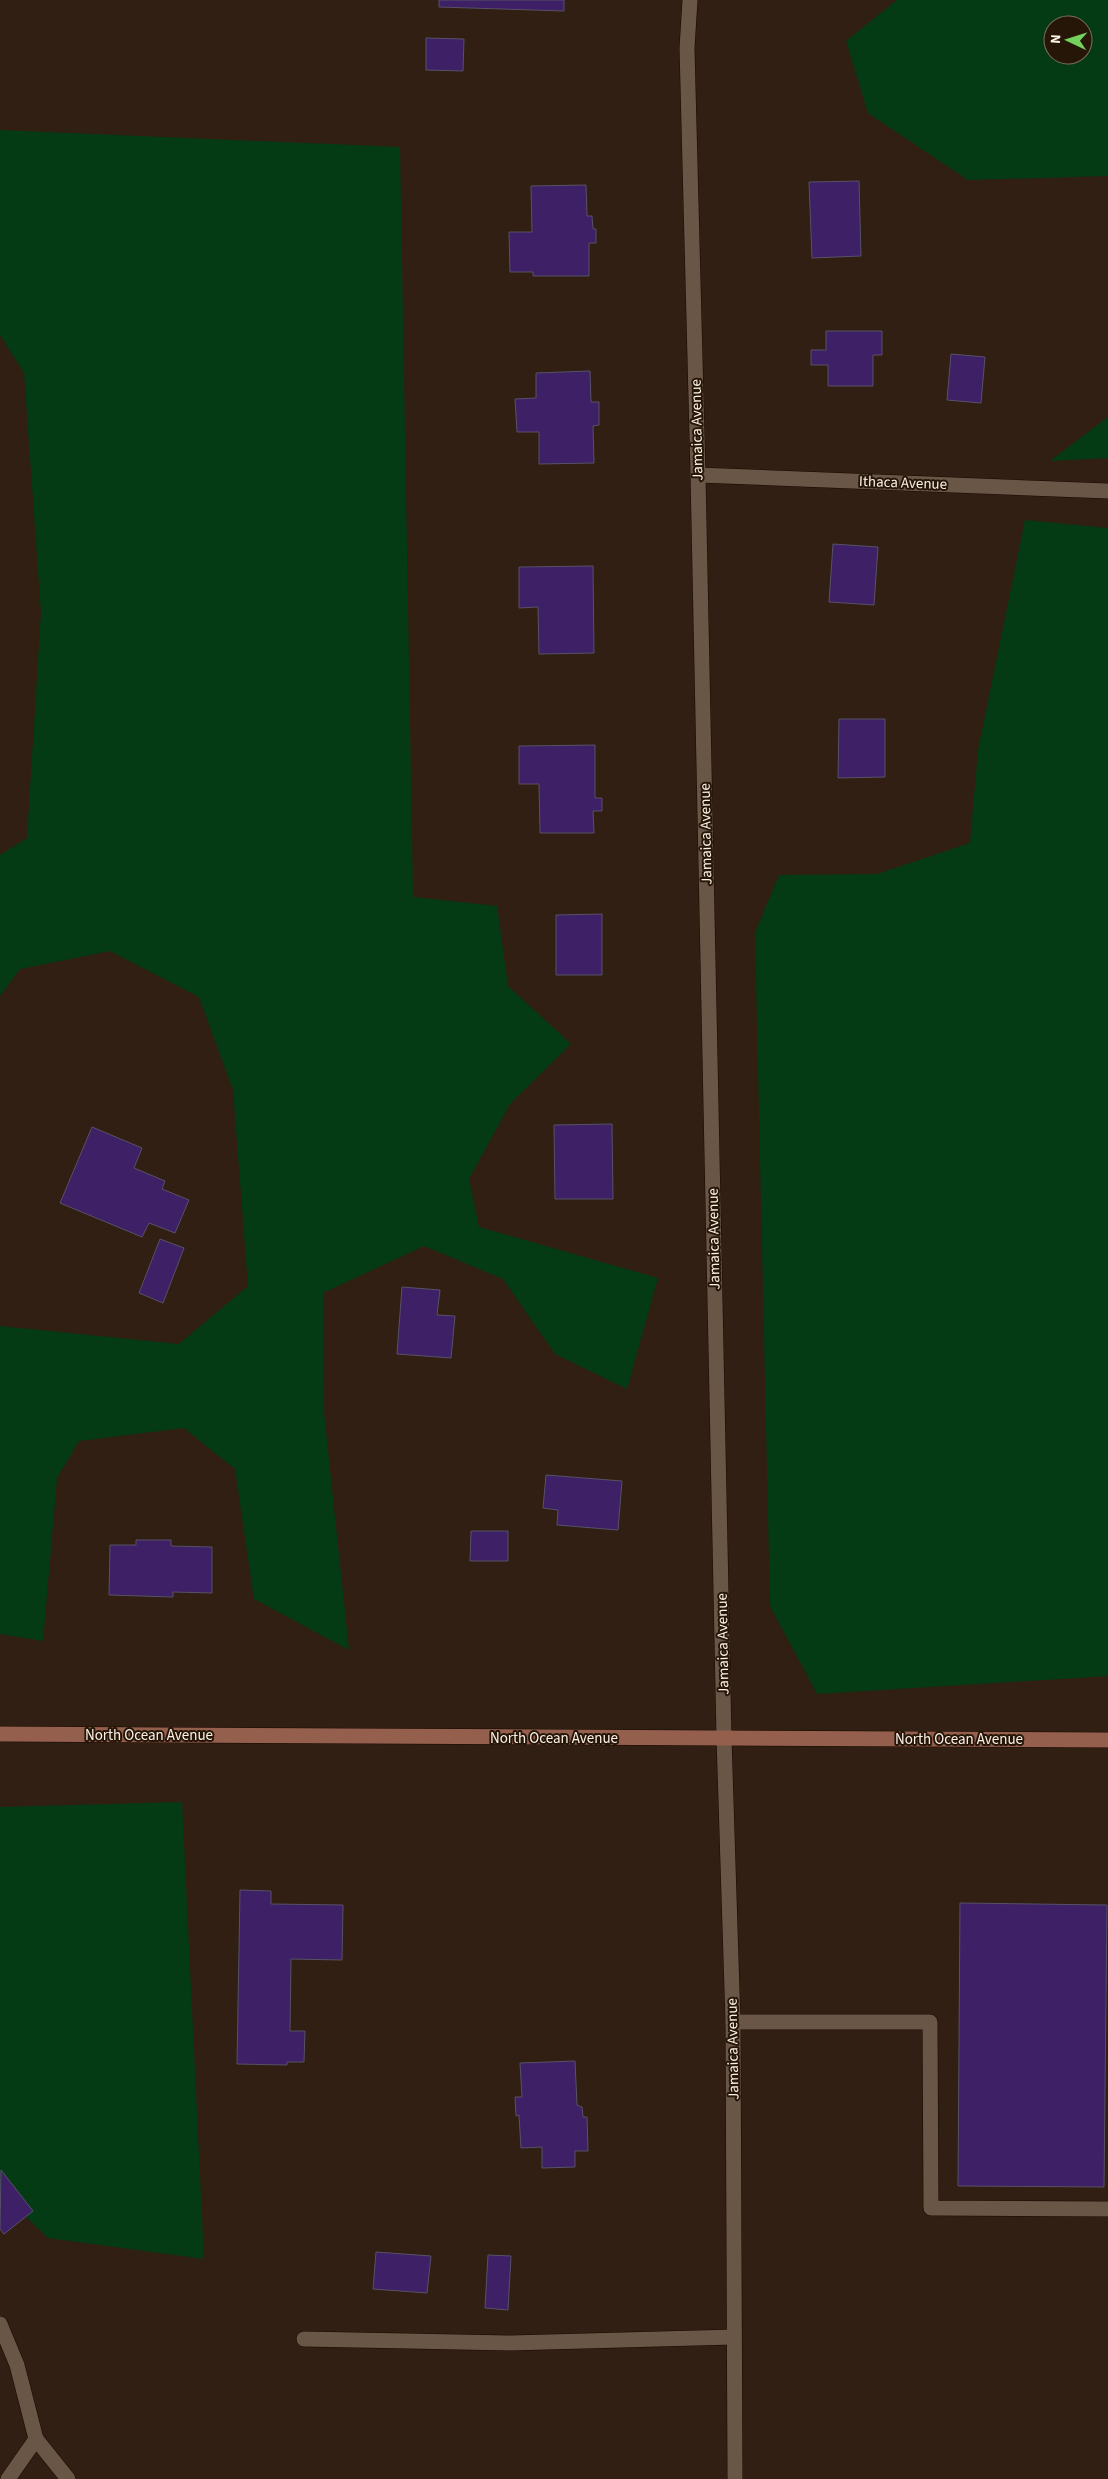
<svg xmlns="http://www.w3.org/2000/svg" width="1108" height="2479" font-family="'Source Sans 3',sans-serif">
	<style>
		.green { fill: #043b14; fill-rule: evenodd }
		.building { fill: #3d2065; stroke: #585167 }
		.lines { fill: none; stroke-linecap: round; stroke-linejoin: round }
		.lane-casing { stroke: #180901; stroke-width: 16 }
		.street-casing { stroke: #180901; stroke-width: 16 }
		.secondary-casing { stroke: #180901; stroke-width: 16 }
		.lane { stroke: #6a5647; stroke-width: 15 }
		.street { stroke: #6a5647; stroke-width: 15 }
		.secondary { stroke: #955f4e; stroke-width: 15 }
		.labels { text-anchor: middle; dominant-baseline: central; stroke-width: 4; stroke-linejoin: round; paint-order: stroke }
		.street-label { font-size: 15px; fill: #fcf0e7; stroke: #261608 }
	</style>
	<rect width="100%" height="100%" fill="#301f12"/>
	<g class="green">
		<path d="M 897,0 L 1108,0 L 1108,176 L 968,180 L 868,113 L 846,41 ZM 1053,25 L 1083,25 L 1083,55 L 1053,55 Z"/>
		<polygon points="0,130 400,147 413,897 497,906 508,986 571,1044 510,1104 469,1179 479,1227 658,1278 627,1389 555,1354 503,1279 424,1246 323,1293 324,1413 349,1650 254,1599 235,1469 184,1428 79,1441 57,1478 43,1641 0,1634 0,1326 179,1344 248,1286 233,1090 199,997 110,951 20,969 0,996 0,855 27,838 41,613 24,373 0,335"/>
		<polygon points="1108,417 1108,458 1050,461"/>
		<polygon points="1025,520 1108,528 1108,1676 817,1694 770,1606 755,933 779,875 877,874 970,843 978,750"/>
		<polygon points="182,1802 204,2259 48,2238 0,2192 0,1807"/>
	</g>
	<g class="building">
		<polygon points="439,0 564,0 564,11 439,7"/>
		<polygon points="426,38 464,39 463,71 426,70"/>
		<polygon points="859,181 861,256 812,258 809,182"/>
		<polygon points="586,185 587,216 592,216 593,229 596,229 596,243 589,243 589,276 533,276 533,272 510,272 509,232 532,232 531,186"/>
		<polygon points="826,331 882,331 882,355 873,355 873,386 828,386 828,365 811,365 811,350 826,350"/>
		<polygon points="951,354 985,357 981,403 947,400"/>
		<polygon points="590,371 591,402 599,402 599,425 593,426 594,463 539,464 539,432 517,432 515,399 536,398 536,373"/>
		<polygon points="833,544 878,547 874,605 829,602"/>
		<polygon points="593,566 594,653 539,654 538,607 519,608 519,567"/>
		<polygon points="839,719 885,719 885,777 838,778"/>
		<polygon points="595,745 595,798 602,798 602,811 593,811 594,833 540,833 539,784 519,784 519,746"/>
		<polygon points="602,914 602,975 556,975 556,915"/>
		<polygon points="612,1124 613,1199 555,1199 554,1125"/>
		<polygon points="92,1127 142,1148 134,1168 165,1181 162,1189 189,1200 175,1233 149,1223 142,1237 60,1203"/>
		<polygon points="160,1239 184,1248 163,1303 139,1293"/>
		<polygon points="402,1287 440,1290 437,1315 455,1316 451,1358 397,1354"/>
		<polygon points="546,1475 622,1481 618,1530 557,1525 558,1510 543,1508"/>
		<polygon points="471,1531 508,1531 508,1561 470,1561"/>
		<polygon points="136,1540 171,1540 171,1546 212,1547 212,1593 173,1592 173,1597 109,1595 110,1545 136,1545"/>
		<polygon points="240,1890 271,1891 271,1904 343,1905 342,1960 291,1959 290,2031 305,2031 304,2062 287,2062 287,2065 237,2064"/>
		<polygon points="960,1903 1107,1905 1104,2187 958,2186"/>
		<polygon points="575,2061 577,2105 582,2107 583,2117 587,2117 588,2151 575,2151 575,2167 542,2168 542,2147 521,2148 519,2115 516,2116 515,2097 522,2097 520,2063"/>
		<polygon points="1,2170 33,2211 4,2234 0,2229"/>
		<polygon points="376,2252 431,2256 427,2293 373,2289"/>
		<polygon points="488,2255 511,2256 508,2310 485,2308"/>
	</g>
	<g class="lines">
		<defs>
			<g id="lane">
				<polyline points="733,2022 930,2022 931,2208 1108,2209"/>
				<polyline points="0,2324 17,2365 36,2439 68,2479"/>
				<polyline points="304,2339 510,2343 734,2337"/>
				<polyline points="8,2479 36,2439"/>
			</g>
			<g id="street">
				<polyline points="690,0 687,48 698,475 724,1738 733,2022 735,2479"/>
				<polyline points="698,475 1108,491"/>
			</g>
			<polyline id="secondary" points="0,1734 1108,1740"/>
		</defs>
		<use href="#lane" class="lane-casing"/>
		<use href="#street" class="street-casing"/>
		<use href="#secondary" class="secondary-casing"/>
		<use href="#lane" class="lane"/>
		<use href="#street" class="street"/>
		<use href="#secondary" class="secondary"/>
	</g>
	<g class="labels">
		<g class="street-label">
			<text transform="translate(697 430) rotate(-91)">Jamaica Avenue</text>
			<text transform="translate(903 483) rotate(2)">Ithaca Avenue</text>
			<text transform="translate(706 834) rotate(-91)">Jamaica Avenue</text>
			<text transform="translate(714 1239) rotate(-91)">Jamaica Avenue</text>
			<text transform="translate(723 1644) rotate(-91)">Jamaica Avenue</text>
			<text x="149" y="1735">North Ocean Avenue</text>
			<text x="554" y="1738">North Ocean Avenue</text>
			<text x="959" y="1739">North Ocean Avenue</text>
			<text transform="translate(733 2049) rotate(-91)">Jamaica Avenue</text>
		</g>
	</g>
	<g transform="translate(1068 40) rotate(274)"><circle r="24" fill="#261608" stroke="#7c6d61"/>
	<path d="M0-4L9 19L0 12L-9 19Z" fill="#74d25c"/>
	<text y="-8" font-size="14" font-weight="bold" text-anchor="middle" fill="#fcf0e7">N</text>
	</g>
</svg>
